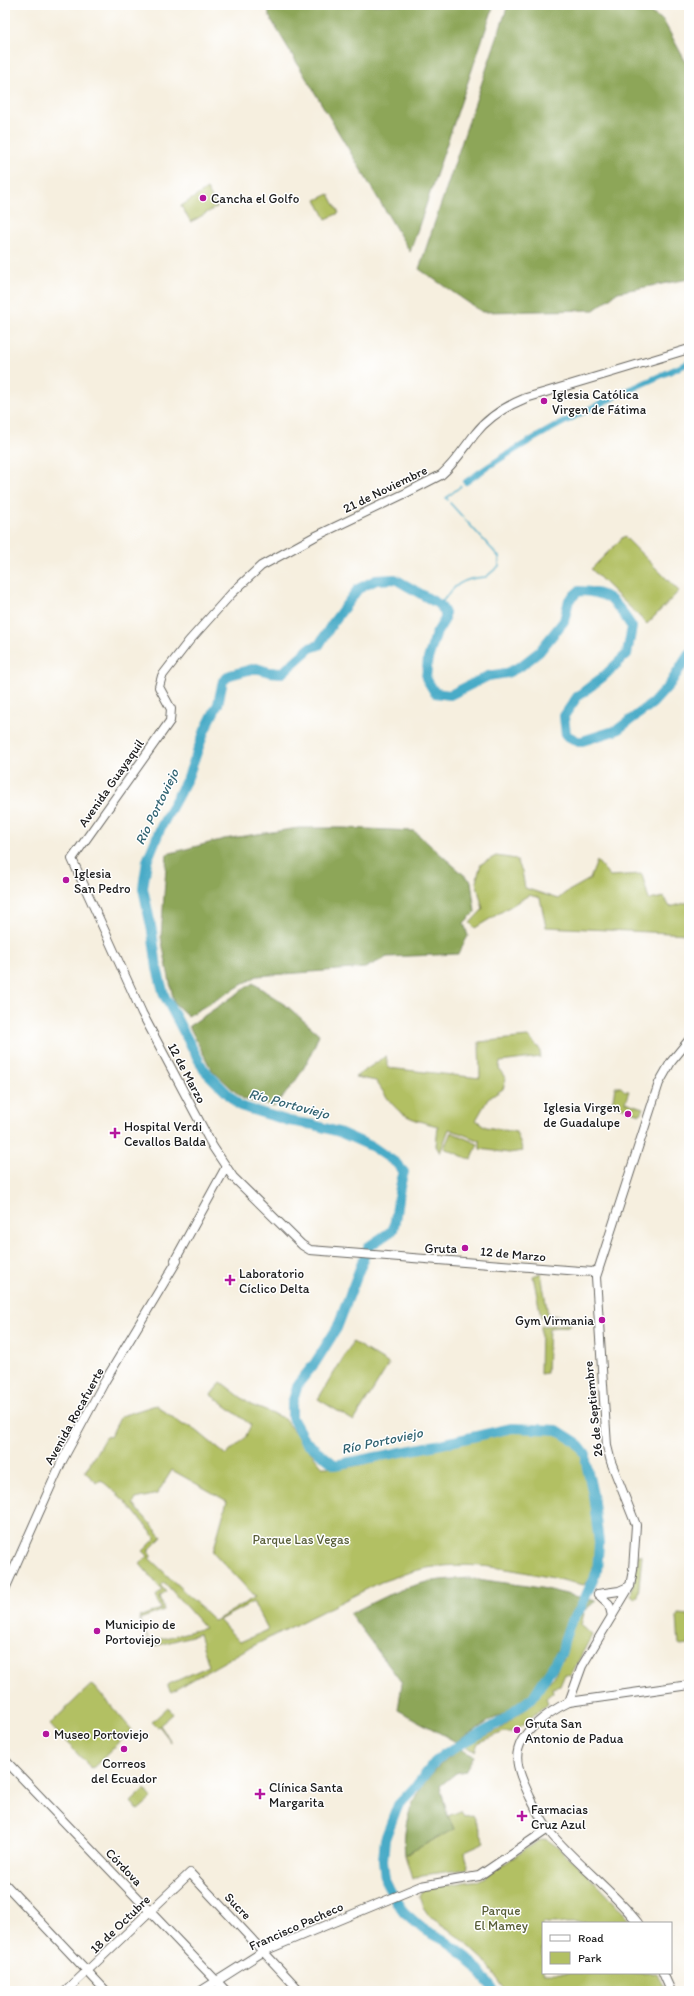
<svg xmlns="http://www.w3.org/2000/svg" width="694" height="1996" font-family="Itim,sans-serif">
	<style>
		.green { fill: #b2c063; stroke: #676e40; fill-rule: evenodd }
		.forest { fill: #8da659; stroke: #54613a }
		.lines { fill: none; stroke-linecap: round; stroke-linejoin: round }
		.stream { stroke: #48abc7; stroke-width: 1.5 }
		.canal { stroke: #48abc7; stroke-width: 6 }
		.river { stroke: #48abc7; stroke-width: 10 }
		.minor-casing { stroke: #686660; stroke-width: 10 }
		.minor { stroke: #fff; stroke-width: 8 }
		.poi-dot { fill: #b5179e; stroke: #fff; stroke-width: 1.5 }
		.labels { text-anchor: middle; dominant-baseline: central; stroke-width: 3; stroke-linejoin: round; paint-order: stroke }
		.poi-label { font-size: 13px; fill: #1c1c1c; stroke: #fff; text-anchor: start }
		.street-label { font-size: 13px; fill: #1c1c1c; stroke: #fff }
		.park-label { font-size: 13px; fill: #585e38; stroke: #fff }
		.water-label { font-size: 14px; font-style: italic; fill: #326472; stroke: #fff }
	</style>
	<rect width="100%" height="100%" fill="#fff"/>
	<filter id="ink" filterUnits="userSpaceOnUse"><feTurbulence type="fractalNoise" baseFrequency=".025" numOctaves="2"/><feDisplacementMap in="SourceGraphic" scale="8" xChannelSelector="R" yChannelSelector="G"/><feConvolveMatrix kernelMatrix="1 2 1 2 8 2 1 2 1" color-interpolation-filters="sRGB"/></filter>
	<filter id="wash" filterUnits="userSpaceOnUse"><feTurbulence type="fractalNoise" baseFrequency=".012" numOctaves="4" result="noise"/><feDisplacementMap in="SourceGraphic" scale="16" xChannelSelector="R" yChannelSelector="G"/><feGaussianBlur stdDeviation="0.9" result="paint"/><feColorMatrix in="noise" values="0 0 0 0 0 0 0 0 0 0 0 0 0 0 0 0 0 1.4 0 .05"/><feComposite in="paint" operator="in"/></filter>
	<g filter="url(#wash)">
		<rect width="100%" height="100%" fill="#f6efdf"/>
		<g class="green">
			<polygon points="207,189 217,207 191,222 181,206"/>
			<polygon points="329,194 339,213 326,219 316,200"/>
			<polygon points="624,536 679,591 647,624 591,569"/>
			<polygon points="496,856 516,859 522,871 525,888 558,899 565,893 590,879 597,861 610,876 642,874 649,900 664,897 670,907 689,902 689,934 546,927 540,898 529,895 475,928 470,923 483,909 476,882 481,864"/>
			<path d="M 528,1037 L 539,1048 L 541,1057 L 500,1062 L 499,1069 L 506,1079 L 503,1089 L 488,1099 L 476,1120 L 486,1127 L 516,1132 L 523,1151 L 509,1153 L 480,1149 L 480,1141 L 449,1129 L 440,1153 L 436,1146 L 438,1126 C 400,1117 397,1113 376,1081 L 355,1077 L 386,1056 L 388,1068 L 480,1078 L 479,1042 Z"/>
			<polygon points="615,1087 621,1087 625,1091 629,1091 625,1102 643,1108 640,1114 612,1104"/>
			<polygon points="451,1132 478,1144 471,1160 444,1148"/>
			<polygon points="541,1273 548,1315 560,1316 541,1317 533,1276"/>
			<polygon points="570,1324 571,1326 549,1328 547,1373 540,1374 541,1326"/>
			<polygon points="353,1342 389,1364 354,1421 318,1399"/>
			<path d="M 221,1382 L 251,1405 L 283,1418 L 323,1467 L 350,1467 L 407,1454 L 437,1449 L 506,1432 L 551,1432 L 569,1440 L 576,1446 L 582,1456 L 594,1526 L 595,1553 L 592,1574 L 584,1585 C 533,1574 480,1559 427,1568 C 411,1571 396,1577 381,1582 L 243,1651 L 171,1692 L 167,1685 L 209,1666 L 199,1634 L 151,1647 L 139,1617 L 161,1609 L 156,1596 L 162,1590 L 140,1564 L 148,1556 L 143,1551 L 156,1538 L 124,1500 L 101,1480 L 97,1483 L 85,1472 L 106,1436 L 110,1437 L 121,1416 L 156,1405 L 183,1425 L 191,1426 L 226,1455 L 245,1438 L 251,1425 L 211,1395 ZM 172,1470 L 227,1501 L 213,1552 L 255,1597 L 215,1621 L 149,1558 L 152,1556 L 148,1551 L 162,1537 L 133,1504 L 136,1499 L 157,1494 ZM 164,1583 L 165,1583 L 205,1628 L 149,1642 L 140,1619 L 164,1610 L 160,1597 L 166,1592 L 161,1586 ZM 253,1602 L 268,1630 L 240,1642 L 219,1620 Z"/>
			<polygon points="638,1555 642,1555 638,1596 635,1598 631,1595"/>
			<polygon points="584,1613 581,1625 592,1635 571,1675 565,1674 560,1686 552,1688 553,1692 546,1698 548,1703 514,1732 504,1732 478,1743 475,1751 465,1746 499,1730 536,1700 545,1685 554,1677 559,1664 564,1659 567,1650 567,1638 573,1624 578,1616"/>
			<polygon points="678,1614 689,1615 689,1645 679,1646 677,1617"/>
			<polygon points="91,1685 94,1686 132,1730 94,1767 91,1768 50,1725 53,1721"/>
			<polygon points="168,1707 173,1714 160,1725 172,1743 159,1726 157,1727 152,1722"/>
			<polygon points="145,1789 152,1798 138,1810 131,1802"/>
			<polygon points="461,1811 464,1816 472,1815 485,1842 465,1851 468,1869 422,1875 412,1879 405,1855 454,1829 448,1816"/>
			<path d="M 545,1839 C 560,1844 621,1908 632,1923 L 543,1923 L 543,1973 L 657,1973 L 665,1991 L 506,1991 L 484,1960 L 457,1935 L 430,1917 L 423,1907 L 419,1897 L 423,1889 L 478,1880 L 485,1877 L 538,1841 Z"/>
		</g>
		<g class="forest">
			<polygon points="268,5 494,5 410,252 269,16"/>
			<polygon points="508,5 637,5 663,20 689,68 689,279 618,292 594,310 482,312 419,269"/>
			<polygon points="299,828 344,828 414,831 471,881 475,912 464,923 468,936 458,954 387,957 365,968 257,976 188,1016 174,1003 161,937 167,854 224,839"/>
			<path d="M 253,983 L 288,1007 L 319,1034 C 307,1067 297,1081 274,1107 L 243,1099 L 211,1069 L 189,1026 Z"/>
			<path d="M 470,1578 L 541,1588 L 596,1601 L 566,1625 L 558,1649 L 549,1666 L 530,1695 L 512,1710 L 491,1720 L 456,1742 L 398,1710 L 402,1683 L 350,1614 C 377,1600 403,1586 433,1581 C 445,1579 457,1579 470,1578 Z"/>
			<path d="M 460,1749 L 474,1756 L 465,1771 L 456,1773 L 440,1786 L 448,1816 L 454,1829 L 405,1855 C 400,1811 424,1773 460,1749 Z"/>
		</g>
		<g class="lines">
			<g class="stream">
				<polyline points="448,500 446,498 461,486"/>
				<path d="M 440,605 C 454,585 462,578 486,577 L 499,566 L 499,557 L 450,503"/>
			</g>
			<path class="canal" d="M 466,482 C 535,432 612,397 689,363"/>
			<path class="river" d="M 495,1991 L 468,1958 L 444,1940 L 423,1929 L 404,1912 L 396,1901 L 385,1880 L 383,1860 L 385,1839 L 398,1805 L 416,1786 L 434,1763 L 444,1754 L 499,1723 L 533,1697 L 562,1652 L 564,1641 L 570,1624 L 580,1609 L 597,1571 L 599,1543 L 593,1495 L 586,1463 L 586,1455 L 576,1442 L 557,1430 L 512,1428 L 437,1445 L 335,1465 L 305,1441 L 292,1418 L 292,1404 L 298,1384 L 315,1363 L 337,1328 L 368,1247 L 393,1230 C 398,1211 397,1191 404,1172 L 396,1163 L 373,1147 L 339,1132 L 314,1125 L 289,1121 L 240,1106 L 204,1070 L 164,995 L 157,968 L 152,931 L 143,888 L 147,861 L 161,827 L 188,777 L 205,730 L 218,704 L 223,681 L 230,675 L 256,668 L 269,672 L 282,673 L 310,648 L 319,645 L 332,624 L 358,589 L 376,580 L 395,579 L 440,605 L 445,613 L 445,619 L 436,634 L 428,659 L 426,678 L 435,693 L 450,695 L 488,676 L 507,673 L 521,666 L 539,652 L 564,621 L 569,600 L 579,591 C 612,592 615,602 632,627 L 627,654 L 604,676 L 577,697 L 564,716 L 566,735 L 579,742 L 617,730 L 653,703 L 670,684 L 689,654"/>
		</g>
	</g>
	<g filter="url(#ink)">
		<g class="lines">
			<defs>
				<g id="minor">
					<polyline points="175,1260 226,1167"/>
					<path d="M 598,1269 L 593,1272 L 310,1250 L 302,1245 L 233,1177 L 213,1147 L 142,1013 L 72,859 L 170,721 L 171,709 L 159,687 L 162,676 L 189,641 L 232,593 L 261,566 L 314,537 L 406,493 L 441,475 C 455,463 464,448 475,434 C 489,416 506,406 526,398 L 689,349"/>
					<polyline points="5,1589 62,1461 105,1381 177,1261"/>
					<polyline points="598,1594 619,1591 630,1586"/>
					<polyline points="598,1594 609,1604 612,1616"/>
					<polyline points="569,1702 689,1685"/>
					<polyline points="5,1760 226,1991"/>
					<polyline points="5,1884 106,1991"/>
					<path d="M 638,1923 C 613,1891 580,1867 553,1836 C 543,1824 537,1811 530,1797 C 516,1767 508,1748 536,1724 C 546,1715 556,1708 569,1702 L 582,1666 L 630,1586 L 633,1570 L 636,1525 L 611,1462 L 607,1446 L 596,1277 L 659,1083 L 671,1062 L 689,1040"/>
					<polyline points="663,1973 671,1991"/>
					<polyline points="66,1991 190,1873 300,1991"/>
					<polyline points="201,1991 264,1951 421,1886 479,1876 548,1829"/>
				</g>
			</defs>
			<use href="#minor" class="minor-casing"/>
			<use href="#minor" class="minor"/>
		</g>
	</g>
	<g class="poi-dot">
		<circle cx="203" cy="198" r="4"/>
		<circle cx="544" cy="401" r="4"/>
		<circle cx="66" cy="880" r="4"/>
		<circle cx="628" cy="1114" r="4"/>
		<path d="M113 1127h4v4h4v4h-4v4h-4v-4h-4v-4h4z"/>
		<circle cx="465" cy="1248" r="4"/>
		<path d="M228 1274h4v4h4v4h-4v4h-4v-4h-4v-4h4z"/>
		<circle cx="602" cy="1320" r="4"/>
		<circle cx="97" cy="1631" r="4"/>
		<circle cx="517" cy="1730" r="4"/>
		<circle cx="46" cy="1734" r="4"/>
		<circle cx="124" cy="1749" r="4"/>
		<path d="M258 1788h4v4h4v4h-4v4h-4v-4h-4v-4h4z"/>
		<path d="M520 1810h4v4h4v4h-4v4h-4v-4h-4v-4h4z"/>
	</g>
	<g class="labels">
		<g class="poi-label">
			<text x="211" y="198">Cancha el Golfo</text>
			<text x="552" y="394">Iglesia Católica<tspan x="552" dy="15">Virgen de Fátima</tspan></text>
			<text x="74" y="873">Iglesia<tspan x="74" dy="15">San Pedro</tspan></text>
			<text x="620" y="1107" text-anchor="end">Iglesia Virgen<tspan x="620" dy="15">de Guadalupe</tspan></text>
			<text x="124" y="1126">Hospital Verdi<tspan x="124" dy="15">Cevallos Balda</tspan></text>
			<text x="457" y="1248" text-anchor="end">Gruta</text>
			<text x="239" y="1273">Laboratorio<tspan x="239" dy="15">Cíclico Delta</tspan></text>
			<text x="594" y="1320" text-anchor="end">Gym Virmania</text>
			<text x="105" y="1624">Municipio de<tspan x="105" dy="15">Portoviejo</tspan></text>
			<text x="525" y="1723">Gruta San<tspan x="525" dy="15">Antonio de Padua</tspan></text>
			<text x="54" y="1734">Museo Portoviejo</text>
			<text x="124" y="1763" text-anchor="middle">Correos<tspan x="124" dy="15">del Ecuador</tspan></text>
			<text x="269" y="1787">Clínica Santa<tspan x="269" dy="15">Margarita</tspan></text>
			<text x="531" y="1809">Farmacias<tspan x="531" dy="15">Cruz Azul</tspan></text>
		</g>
		<g class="street-label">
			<text transform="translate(385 489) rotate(-26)">21 de Noviembre</text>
			<text transform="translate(111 783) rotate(-55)">Avenida Guayaquil</text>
			<text transform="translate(187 1073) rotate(62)">12 de Marzo</text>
			<text transform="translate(513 1254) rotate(5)">12 de Marzo</text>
			<text transform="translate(593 1409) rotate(-96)">26 de Septiembre</text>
			<text transform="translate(74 1416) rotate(-61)">Avenida Rocafuerte</text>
			<text transform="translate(124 1867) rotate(46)">Córdova</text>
			<text transform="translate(238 1906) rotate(46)">Sucre</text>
			<text transform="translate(120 1924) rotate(-44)">18 de Octubre</text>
			<text transform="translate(296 1926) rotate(-24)">Francisco Pacheco</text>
		</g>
		<g class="park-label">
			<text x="301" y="1539">Parque Las Vegas</text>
			<text x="501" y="1910">Parque<tspan x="501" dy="15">El Mamey</tspan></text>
		</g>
		<g class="water-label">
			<text transform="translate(157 807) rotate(-64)">Río Portoviejo</text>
			<text transform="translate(289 1104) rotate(15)">Río Portoviejo</text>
			<text transform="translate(382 1441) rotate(-12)">Río Portoviejo</text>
		</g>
	</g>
	<rect width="694" height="1996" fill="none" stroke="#fff" stroke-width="20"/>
	<rect x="542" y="1922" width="130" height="52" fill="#ffffff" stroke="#a4a4a4"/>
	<rect x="550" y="1935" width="20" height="6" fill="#ffffff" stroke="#a4a4a4"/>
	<text x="578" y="1942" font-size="12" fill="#1c1c1c">Road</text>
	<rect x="550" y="1952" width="20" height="12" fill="#b2c063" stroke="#a4a4a4"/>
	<text x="578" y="1962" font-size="12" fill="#1c1c1c">Park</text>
</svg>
